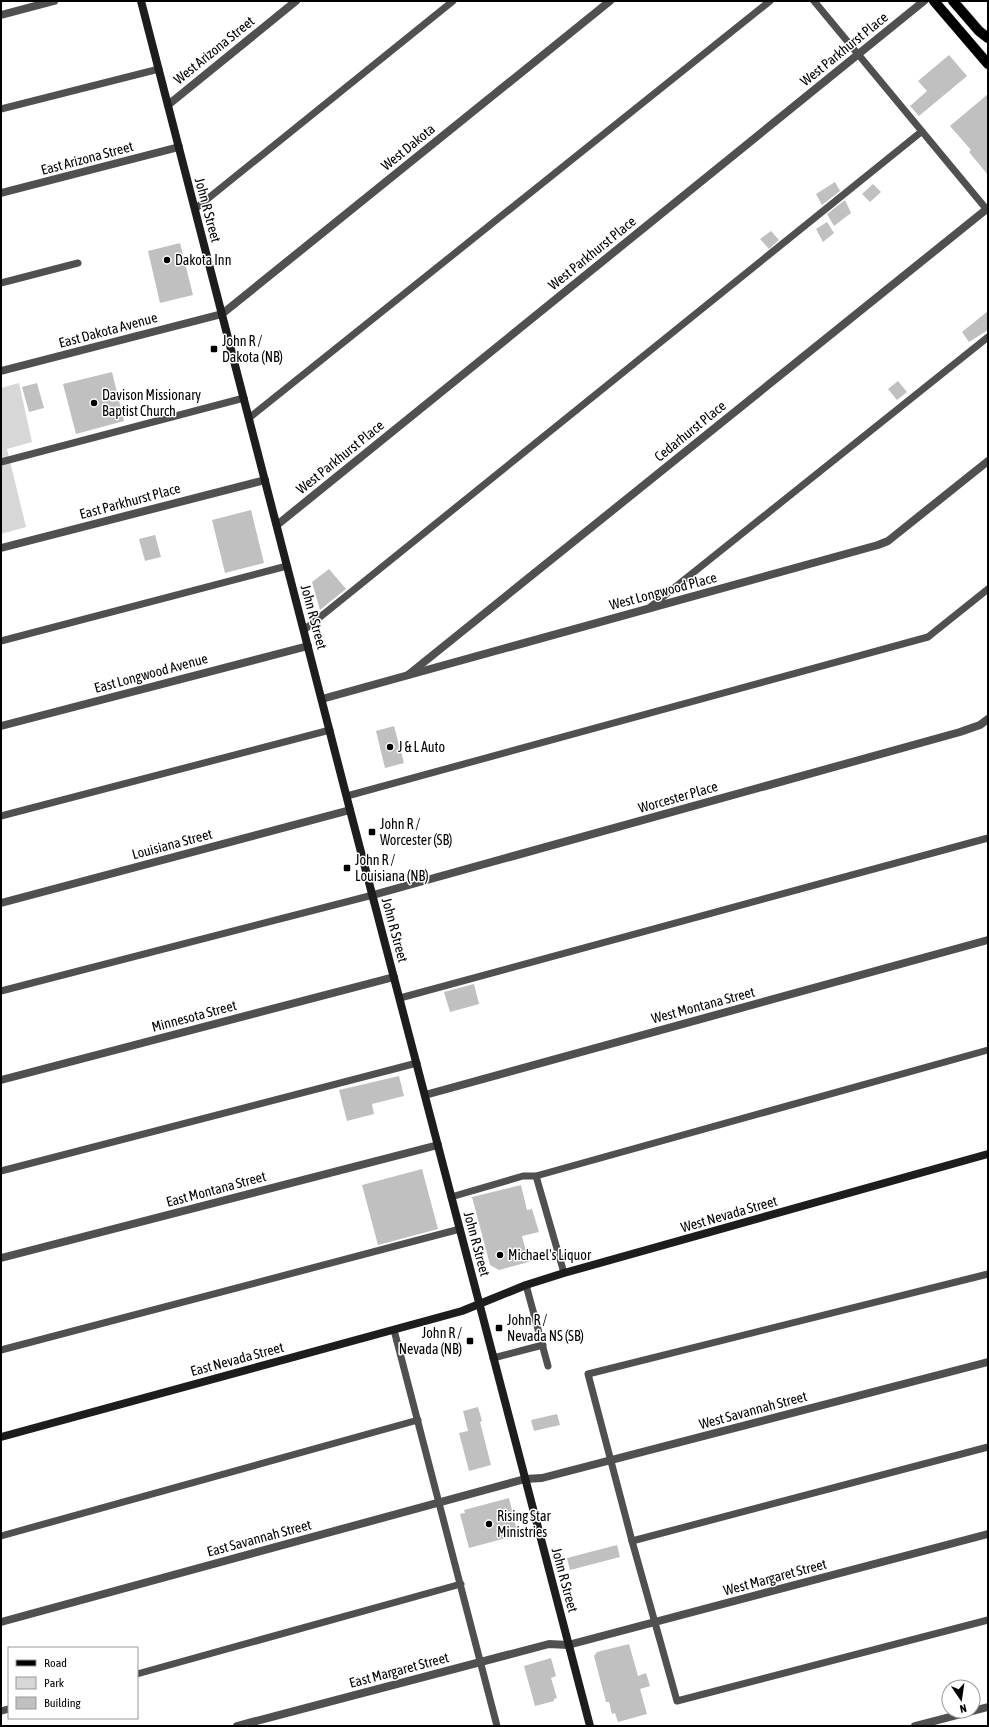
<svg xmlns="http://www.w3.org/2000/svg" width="989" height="1727" font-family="'Asap Condensed',sans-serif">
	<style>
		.green { fill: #d7d7d7 }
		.building { fill: #c0c0c0 }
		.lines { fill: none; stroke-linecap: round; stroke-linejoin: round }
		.primary-casing { stroke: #dbdbdb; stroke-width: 11 }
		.lane { stroke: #505050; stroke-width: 7 }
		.street { stroke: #505050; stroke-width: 8 }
		.secondary { stroke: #1d1d1d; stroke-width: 8 }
		.primary { stroke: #000; stroke-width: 10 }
		.poi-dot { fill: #000; stroke: #fff; stroke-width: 1.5 }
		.labels { text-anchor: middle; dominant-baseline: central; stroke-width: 3; stroke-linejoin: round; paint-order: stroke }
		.street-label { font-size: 14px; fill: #000; stroke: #fff }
		.poi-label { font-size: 14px; fill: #000; stroke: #fff; text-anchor: start }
	</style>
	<rect width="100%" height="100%" fill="#fff"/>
	<polygon class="green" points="19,383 32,442 7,449 26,527 1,534 1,388"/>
	<g class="building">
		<polygon points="949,55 967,76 919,116 910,106 927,91 918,81"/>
		<polygon points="988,94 988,175 969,152 971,150 950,126"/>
		<polygon points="835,182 840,191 822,205 816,194"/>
		<polygon points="873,184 881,192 870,202 862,194"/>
		<polygon points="845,200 851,213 834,226 827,214"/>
		<polygon points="827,222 834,233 823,242 816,229"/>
		<polygon points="771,231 779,240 769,249 760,239"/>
		<polygon points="180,243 193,295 160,303 148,251"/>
		<polygon points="988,311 988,330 969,342 962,332"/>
		<polygon points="112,372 124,421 76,434 63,384"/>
		<polygon points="898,381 907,392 897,400 888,389"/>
		<polygon points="37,383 44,408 29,412 22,387"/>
		<polygon points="251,510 264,563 225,573 212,520"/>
		<polygon points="155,535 161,557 145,561 139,539"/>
		<polygon points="329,569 346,589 320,610 312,582"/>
		<polygon points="394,726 404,763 385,768 376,731"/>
		<polygon points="474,984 479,1004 450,1012 444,992"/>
		<polygon points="399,1076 404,1096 372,1104 374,1114 347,1121 339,1090"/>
		<polygon points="422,1169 438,1229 378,1245 362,1185"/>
		<polygon points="521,1185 527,1210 532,1209 539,1232 522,1236 529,1262 499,1270 490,1265 472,1197"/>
		<polygon points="478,1407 482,1421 480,1422 491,1465 469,1471 459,1433 468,1431 463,1411"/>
		<polygon points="557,1414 560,1425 534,1431 531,1420"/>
		<polygon points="509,1498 518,1535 469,1548 460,1514 465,1513 464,1510"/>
		<polygon points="617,1545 620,1557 570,1570 567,1558"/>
		<polygon points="629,1644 638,1676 646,1673 650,1686 640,1689 647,1714 618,1722 615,1713 612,1714 609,1702 606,1702 594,1656 597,1652"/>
		<polygon points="551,1658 556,1676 551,1678 557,1698 554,1699 554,1701 535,1706 524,1666"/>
	</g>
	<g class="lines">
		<defs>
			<g id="primary">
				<polyline points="934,1 988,64"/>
				<polyline points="953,1 979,31 988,38"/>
			</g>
		</defs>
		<use href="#primary" class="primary-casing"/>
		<g class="lane">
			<polyline points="814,1 988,211"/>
			<polyline points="1,109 159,69"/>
			<polyline points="195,209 453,1"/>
			<polyline points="1,283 78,263"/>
			<polyline points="249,418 770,1"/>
			<polyline points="1,462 244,398"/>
			<polyline points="649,608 988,337"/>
			<polyline points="304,630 921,132"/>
			<polyline points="1,641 287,566"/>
			<polyline points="347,796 928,637 988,589"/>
			<polyline points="1,816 330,730"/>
			<polyline points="1,991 373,895"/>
			<polyline points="400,998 988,838"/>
			<polyline points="1,1171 417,1063"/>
			<polyline points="536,1176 988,1050"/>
			<polyline points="451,1197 523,1176 536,1176 564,1273"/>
			<polyline points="988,1274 588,1374 632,1541 677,1701 988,1620"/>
			<polyline points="526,1285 548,1366"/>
			<polyline points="394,1330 497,1726"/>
			<polyline points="1,1350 460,1229"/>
			<polyline points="493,1358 543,1345"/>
			<polyline points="1,1536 418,1420"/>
			<polyline points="632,1541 988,1447"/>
			<polyline points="137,1674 461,1584"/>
			<polyline points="1,1711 9,1709"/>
		</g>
		<g class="street">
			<polyline points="1,15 54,1"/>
			<polyline points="168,105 296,1"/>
			<polyline points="1,193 179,147"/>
			<polyline points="1,371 222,314 610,1"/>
			<polyline points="277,525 924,1"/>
			<polyline points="1,548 265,480"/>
			<polyline points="408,675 988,208"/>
			<polyline points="322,699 878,545 888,541 988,461"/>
			<polyline points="1,726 308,646"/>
			<polyline points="373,895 960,732 980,725 988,719"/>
			<polyline points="1,903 350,810"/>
			<polyline points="1,1080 394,977"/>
			<polyline points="425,1095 988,940"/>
			<polyline points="1,1258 438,1145"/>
			<polyline points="1,1622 525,1479 542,1478 988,1362"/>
			<polyline points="237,1726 549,1644 568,1645 988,1534"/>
			<polyline points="915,1726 988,1707"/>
		</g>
		<g class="secondary">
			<polyline points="141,1 350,810 590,1726"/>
			<polyline points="1,1437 462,1311 526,1285 564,1273 988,1154"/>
		</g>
		<use href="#primary" class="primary"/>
	</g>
	<g class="poi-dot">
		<circle cx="167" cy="260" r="4"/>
		<rect x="210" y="345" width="8" height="8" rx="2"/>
		<circle cx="94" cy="403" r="4"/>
		<circle cx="390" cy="747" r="4"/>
		<rect x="368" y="828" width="8" height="8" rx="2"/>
		<rect x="343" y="864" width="8" height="8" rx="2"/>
		<circle cx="500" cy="1255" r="4"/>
		<rect x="495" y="1324" width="8" height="8" rx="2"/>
		<rect x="466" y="1337" width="8" height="8" rx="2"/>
		<circle cx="489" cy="1524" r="4"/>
	</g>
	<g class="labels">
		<g class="street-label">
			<text transform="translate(844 49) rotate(-39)">West Parkhurst Place</text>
			<text transform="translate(214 50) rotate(-39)">West Arizona Street</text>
			<text transform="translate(408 147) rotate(-39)">West Dakota</text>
			<text transform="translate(87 158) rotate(-15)">East Arizona Street</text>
			<text transform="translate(208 210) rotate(75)">John R Street</text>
			<text transform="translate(592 253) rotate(-39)">West Parkhurst Place</text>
			<text transform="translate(108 330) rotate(-15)">East Dakota Avenue</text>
			<text transform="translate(690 431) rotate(-39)">Cedarhurst Place</text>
			<text transform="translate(340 457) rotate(-39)">West Parkhurst Place</text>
			<text transform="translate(130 501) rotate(-15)">East Parkhurst Place</text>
			<text transform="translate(663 591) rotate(-15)">West Longwood Place</text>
			<text transform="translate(314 617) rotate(75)">John R Street</text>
			<text transform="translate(151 673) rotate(-15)">East Longwood Avenue</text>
			<text transform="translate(678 797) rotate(-16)">Worcester Place</text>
			<text transform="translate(172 844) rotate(-15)">Louisiana Street</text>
			<text transform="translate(395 930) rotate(75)">John R Street</text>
			<text transform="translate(703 1005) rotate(-15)">West Montana Street</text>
			<text transform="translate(194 1016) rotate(-15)">Minnesota Street</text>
			<text transform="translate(216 1189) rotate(-15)">East Montana Street</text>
			<text transform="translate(729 1214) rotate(-16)">West Nevada Street</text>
			<text transform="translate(477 1244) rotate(75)">John R Street</text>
			<text transform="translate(237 1359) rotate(-15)">East Nevada Street</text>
			<text transform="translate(753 1410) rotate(-15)">West Savannah Street</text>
			<text transform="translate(259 1538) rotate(-15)">East Savannah Street</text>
			<text transform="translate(775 1577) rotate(-15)">West Margaret Street</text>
			<text transform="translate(565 1580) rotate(75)">John R Street</text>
			<text transform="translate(399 1670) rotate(-15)">East Margaret Street</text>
		</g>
		<g class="poi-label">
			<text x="175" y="260">Dakota Inn</text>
			<text x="222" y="341">John R /<tspan x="222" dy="16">Dakota (NB)</tspan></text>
			<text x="102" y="395">Davison Missionary<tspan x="102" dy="16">Baptist Church</tspan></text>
			<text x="398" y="747">J &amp; L Auto</text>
			<text x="380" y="824">John R /<tspan x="380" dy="16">Worcester (SB)</tspan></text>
			<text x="355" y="860">John R /<tspan x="355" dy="16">Louisiana (NB)</tspan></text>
			<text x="508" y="1255">Michael's Liquor</text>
			<text x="507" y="1320">John R /<tspan x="507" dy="16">Nevada NS (SB)</tspan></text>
			<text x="462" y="1333" text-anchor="end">John R /<tspan x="462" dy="16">Nevada (NB)</tspan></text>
			<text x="497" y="1516">Rising Star<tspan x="497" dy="16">Ministries</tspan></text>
		</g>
	</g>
	<rect width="989" height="1727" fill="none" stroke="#000000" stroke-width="4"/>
	<rect x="8" y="1647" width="130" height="72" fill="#ffffff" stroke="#999999"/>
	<rect x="16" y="1660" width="20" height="6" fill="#000000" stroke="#999999"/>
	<text x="44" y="1667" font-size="12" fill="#000000">Road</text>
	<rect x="16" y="1677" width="20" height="12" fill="#d7d7d7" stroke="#999999"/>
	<text x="44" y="1687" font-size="12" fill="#000000">Park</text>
	<rect x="16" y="1697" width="20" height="12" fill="#c0c0c0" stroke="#999999"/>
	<text x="44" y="1707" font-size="12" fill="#000000">Building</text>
	<g transform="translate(961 1699) rotate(167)"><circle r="19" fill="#ffffff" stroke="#999999"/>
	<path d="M0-3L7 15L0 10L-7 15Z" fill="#000000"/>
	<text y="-6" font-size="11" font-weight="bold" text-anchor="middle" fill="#000000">N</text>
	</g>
</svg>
